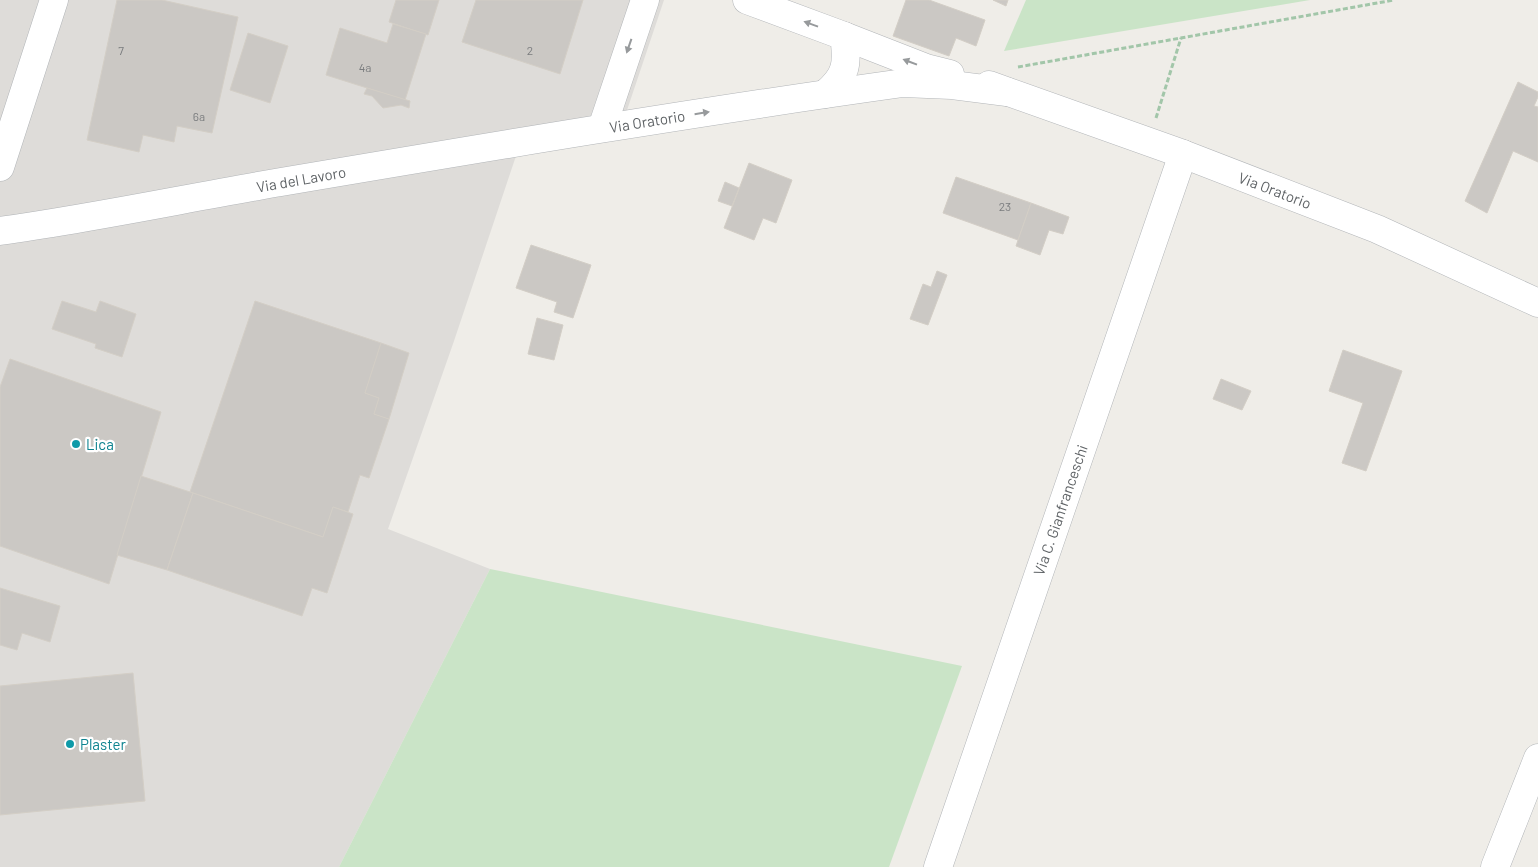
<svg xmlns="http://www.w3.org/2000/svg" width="1538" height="867" font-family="Barlow,sans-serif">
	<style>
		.industrial { fill: #dedcd9 }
		.green { fill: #cae4c7 }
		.building { fill: #cbc8c4; stroke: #d3cec6 }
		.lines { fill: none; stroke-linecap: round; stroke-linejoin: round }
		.minor-casing { stroke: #b2b5b8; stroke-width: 29 }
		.path { stroke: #a2c6a9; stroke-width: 3; stroke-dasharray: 5 2.5; stroke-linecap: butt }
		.minor { stroke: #fff; stroke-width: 28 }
		.oneway { fill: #979a9c }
		.culture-dot { fill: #0f9aa8; stroke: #fff; stroke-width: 2 }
		.labels { text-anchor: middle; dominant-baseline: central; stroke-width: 4.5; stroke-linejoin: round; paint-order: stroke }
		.number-label { font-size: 12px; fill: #7a7c7e }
		.street-label { font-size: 15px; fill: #5f6366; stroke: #fff }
		.culture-label { font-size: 15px; fill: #0d838f; stroke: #fff; text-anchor: start }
	</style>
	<rect width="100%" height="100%" fill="#efede8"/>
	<polygon class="industrial" points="0,0 664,0 620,131 520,144 454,341 388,529 490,569 339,867 0,867"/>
	<g class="green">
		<polygon points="1026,0 1310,0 1004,51"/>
		<polygon points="490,569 962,666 889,867 339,867"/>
	</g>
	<g class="building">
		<polygon points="117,0 162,0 238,17 212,133 177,126 174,142 143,135 139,152 87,140"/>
		<polygon points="396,0 439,0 428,35 389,22"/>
		<polygon points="476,0 583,0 560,74 462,42"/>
		<polygon points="906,0 929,0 985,20 976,46 956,38 949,56 893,36"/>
		<polygon points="993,0 1008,0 1006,6"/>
		<polygon points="393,24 426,34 405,100 326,75 340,28 387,43"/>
		<polygon points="248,33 288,46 270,103 230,90"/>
		<polygon points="1518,82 1538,92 1538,97 1534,106 1538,107 1538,162 1513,151 1487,213 1465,201"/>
		<polygon points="367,88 410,101 409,108 401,105 383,108 372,96 364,94"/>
		<polygon points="749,163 792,180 776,223 763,218 754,240 724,228"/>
		<polygon points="956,177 1031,203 1018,240 943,213"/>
		<polygon points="725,182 739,188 732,206 718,201"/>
		<polygon points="1031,203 1069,217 1063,234 1049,230 1040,255 1016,246"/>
		<polygon points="531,245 591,265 573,318 554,312 557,302 516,288"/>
		<polygon points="937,271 947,275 928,325 910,319 923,284 931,287"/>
		<polygon points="62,301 96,312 100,301 136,314 122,357 95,348 96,344 52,329"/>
		<polygon points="255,301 381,343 365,393 379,398 374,414 389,419 369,478 360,475 348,512 333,507 323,537 190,492"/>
		<polygon points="537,318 563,325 554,360 528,354"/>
		<polygon points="381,343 409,353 389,419 374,414 379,398 365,393"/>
		<polygon points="1343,350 1402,371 1366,471 1342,463 1363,403 1329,391"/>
		<polygon points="10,359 161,412 109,584 0,546 0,387"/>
		<polygon points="1221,379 1251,391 1242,410 1213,399"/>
		<polygon points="141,476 193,493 167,570 117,555"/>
		<polygon points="193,493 323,537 333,507 353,514 327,593 312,588 302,616 167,570"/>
		<polygon points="0,588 60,606 50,642 22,633 17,650 0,645"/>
		<polygon points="133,673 145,801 0,815 0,686"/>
	</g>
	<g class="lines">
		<defs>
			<g id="minor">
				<path d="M 747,0 L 844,36 C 848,63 847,76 825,94"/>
				<polyline points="844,36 926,68 950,74"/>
				<polyline points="989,85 1183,154 1377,229 1538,303"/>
				<polyline points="602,128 645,0"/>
				<polyline points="0,167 54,0"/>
				<path d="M 0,231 C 94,218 187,198 281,182 C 488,147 695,112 903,83 L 952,85 L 1007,92"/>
				<polyline points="938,867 1183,154"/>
				<polyline points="1495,867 1538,758"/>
			</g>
		</defs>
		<use href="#minor" class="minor-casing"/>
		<g class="path">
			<polyline points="1018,67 1394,0"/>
			<polyline points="1156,118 1181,38"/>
		</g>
		<use href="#minor" class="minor"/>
	</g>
	<defs><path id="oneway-solid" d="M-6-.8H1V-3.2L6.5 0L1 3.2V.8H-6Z" transform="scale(1.25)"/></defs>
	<g class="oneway">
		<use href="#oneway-solid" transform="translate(811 24) rotate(-160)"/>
		<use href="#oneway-solid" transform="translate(629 46) rotate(109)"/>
		<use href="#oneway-solid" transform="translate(910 62) rotate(-159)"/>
		<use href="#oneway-solid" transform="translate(702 113) rotate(-9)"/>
	</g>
	<g class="culture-dot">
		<circle cx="76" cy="444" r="5"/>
		<circle cx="70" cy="744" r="5"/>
	</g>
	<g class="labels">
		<g class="number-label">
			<text x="121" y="50">7</text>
			<text x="530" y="50">2</text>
			<text x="365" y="67">4a</text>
			<text x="199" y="116">6a</text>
			<text x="1005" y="206">23</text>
		</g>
		<g class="street-label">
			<text transform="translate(647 121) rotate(-9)">Via Oratorio</text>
			<text transform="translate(301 179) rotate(-10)">Via del Lavoro</text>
			<text transform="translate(1275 190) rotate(21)">Via Oratorio</text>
			<text transform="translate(1060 510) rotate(-71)">Via C. Gianfranceschi</text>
		</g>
		<g class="culture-label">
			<text x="86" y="444">Lica</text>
			<text x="80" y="744">Plaster</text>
		</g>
	</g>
</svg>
